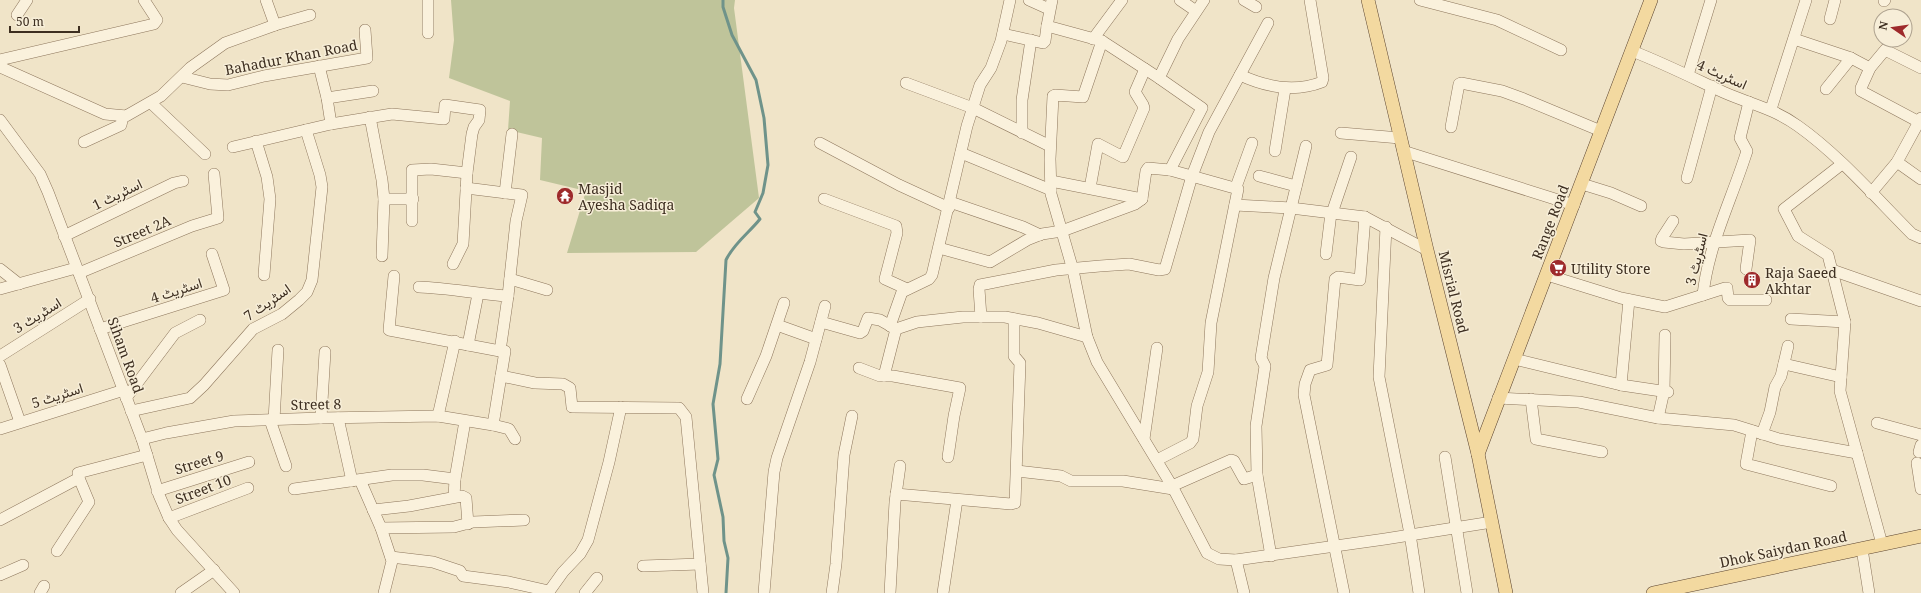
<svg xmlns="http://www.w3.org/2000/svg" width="1921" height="593" font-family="'Noto Serif',Vazirmatn,serif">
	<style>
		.cemetery { fill: #bfc49a }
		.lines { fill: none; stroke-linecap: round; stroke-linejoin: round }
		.stream { stroke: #6f938a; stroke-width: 3 }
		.minor-casing { stroke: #8d765c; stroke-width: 12 }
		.major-casing { stroke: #5b4430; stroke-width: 14 }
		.minor { stroke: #faf1dc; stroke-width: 11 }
		.major { stroke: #f3d9a0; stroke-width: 13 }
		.labels { text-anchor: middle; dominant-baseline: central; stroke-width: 3; stroke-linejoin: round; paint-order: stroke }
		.street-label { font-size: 14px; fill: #3d2e20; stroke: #f7eed8 }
		.poi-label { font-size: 14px; fill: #3d2e20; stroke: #f7eed8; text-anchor: start }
	</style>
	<rect width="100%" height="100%" fill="#f0e4c8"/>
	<polygon class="cemetery" points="451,0 735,0 734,8 759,198 696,252 567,253 586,191 540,180 542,138 508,130 510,101 449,78 454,40"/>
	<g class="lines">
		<path class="stream" d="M 723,0 L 723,7 L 732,35 L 756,80 L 764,118 L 768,165 L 763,193 L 755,212 L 760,219 C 749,233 734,243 726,260 L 720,364 L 713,404 L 718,459 L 714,475 L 723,517 L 724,541 L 728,558 L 726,593"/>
		<defs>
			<g id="minor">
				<polyline points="1029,0 1049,9"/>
				<polyline points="1052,0 1047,26 1102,41 1159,78 1178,39 1204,0"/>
				<polyline points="1180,0 1196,11"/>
				<polyline points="1244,0 1256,7"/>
				<polyline points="1420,0 1497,20 1561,50"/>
				<polyline points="1884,1 1885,0"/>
				<polyline points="17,15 27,0"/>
				<polyline points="1830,19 1835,0"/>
				<polyline points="275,25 310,15"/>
				<polyline points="428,33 428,0"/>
				<polyline points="1003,34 1043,43 1045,41 1047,26"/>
				<polyline points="1093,39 1122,0"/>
				<polyline points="1794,39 1851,58 1870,68"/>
				<polyline points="1102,41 1083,97 1055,95 1053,96 1050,159 1051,194 1073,270 1087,337 1097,362 1172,486 1207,553 1219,559 1236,560 1385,539 1492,522"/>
				<path d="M 1632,51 C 1663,63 1693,78 1723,92 C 1750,104 1773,108 1798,126 C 1839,155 1876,198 1912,234 L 1921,238"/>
				<polyline points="0,60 154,24 157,20 144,0"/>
				<polyline points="319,66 327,98 331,124"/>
				<polyline points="0,67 105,114 126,116 161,96 190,68 225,43 275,25 266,0"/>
				<path d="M 1240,75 C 1266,87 1294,93 1322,82 L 1323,78 L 1310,0"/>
				<polyline points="1688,75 1711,0"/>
				<polyline points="182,77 210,84 228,85 264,76 367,58 365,30"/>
				<polyline points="1159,78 1202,108 1170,170"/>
				<polyline points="906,83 973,108 1050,146"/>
				<polyline points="1826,89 1851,58"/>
				<polyline points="327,98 373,91"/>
				<polyline points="151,103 205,154"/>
				<polyline points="1771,109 1806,0"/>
				<polyline points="370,117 382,180 384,199 382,256"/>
				<polyline points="0,120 40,174 48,192 142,439 159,495 169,518 177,530 234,593"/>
				<polyline points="1919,122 1861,91 1861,88 1870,68 1885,50 1921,68"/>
				<polyline points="1451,127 1459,84 1461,83 1502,91 1524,99 1601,131"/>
				<polyline points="1022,133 1022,100 1031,40"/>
				<polyline points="1341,133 1400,138"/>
				<polyline points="256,141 267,177 270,199 264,275"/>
				<polyline points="84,142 121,125 123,116"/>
				<polyline points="820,143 899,185 949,208"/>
				<polyline points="233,147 331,124 392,114 444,119 445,105 480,110 479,120 474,127 472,134 467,173 463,244 453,264"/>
				<polyline points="1275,151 1285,89"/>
				<polyline points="1403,151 1574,205"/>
				<polyline points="961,153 1051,190"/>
				<polyline points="1897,162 1921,118"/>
				<polyline points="1842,164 1784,209 1798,236 1828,255 1845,322 1840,391 1882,544"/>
				<polyline points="1259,176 1296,186"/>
				<polyline points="1687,178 1712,86"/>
				<polyline points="1051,181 1142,199"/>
				<polyline points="1582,184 1611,193 1641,206"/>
				<polyline points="1236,187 1252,143"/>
				<polyline points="466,188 522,195 516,221 508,296"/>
				<polyline points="1090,188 1098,144 1123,157 1144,108 1143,105 1135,92 1145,69"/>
				<polyline points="505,193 512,134"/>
				<polyline points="1871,193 1897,162 1921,179"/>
				<polyline points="384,199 413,199"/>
				<polyline points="824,199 896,226 897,233 885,279 907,289"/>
				<polyline points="950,202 1023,227 1040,235"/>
				<polyline points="1235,205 1291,208 1365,217 1427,250"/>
				<polyline points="1332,213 1351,157"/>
				<polyline points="412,221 412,170 431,169 467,173"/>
				<polyline points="1673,221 1662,238 1661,241 1664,242 1684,244 1750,240 1746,269"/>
				<polyline points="1386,227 1379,377 1410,534 1419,593"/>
				<polyline points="64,236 174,183 183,181"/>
				<polyline points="939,248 990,262 1027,240 1042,234 1062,231 1135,204 1142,199 1146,171 1148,168 1170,170 1238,189 1211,323 1208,372 1197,406 1193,439 1190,443 1157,460"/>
				<polyline points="1326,254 1331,213"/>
				<polyline points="0,269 19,284"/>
				<polyline points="1832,270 1921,301"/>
				<polyline points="79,273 192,226 218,218 214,174"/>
				<path d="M 1547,275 L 1621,298 L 1665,307 L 1703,295 C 1708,247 1730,203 1745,157 L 1747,151 L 1740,138 L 1749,102"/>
				<polyline points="394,276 389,330 500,351"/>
				<polyline points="510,279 547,290"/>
				<path d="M 419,287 C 449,288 478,294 508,296 L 500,351 L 505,351 L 493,425"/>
				<polyline points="0,289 76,268"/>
				<polyline points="1703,295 1725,288 1727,288 1728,298 1730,300 1766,300"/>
				<polyline points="981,317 979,289 980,285 1056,270 1100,266 1129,264 1159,270 1165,269 1192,176 1209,132 1268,23"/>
				<polyline points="1791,319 1845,322"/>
				<polyline points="821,322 860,333 863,331 868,318 880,320 896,329 917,322 963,317 1005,317 1038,323 1087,337"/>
				<polyline points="777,325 816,339"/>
				<polyline points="890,326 902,292 929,279 932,275 967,126 980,85 991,68 1001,41 1010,0"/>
				<polyline points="100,329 224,290 212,254"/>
				<polyline points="468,345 478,294"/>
				<polyline points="0,356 90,299"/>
				<polyline points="1514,359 1621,385 1668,392"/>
				<polyline points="1784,364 1841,377"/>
				<polyline points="0,365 20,422"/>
				<polyline points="859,368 880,376 893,376 960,388 954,416 948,457"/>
				<polyline points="501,376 535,383 563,384 570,388 572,407 679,408 686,417 703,593"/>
				<polyline points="884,376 896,329"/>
				<polyline points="1621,385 1629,300"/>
				<polyline points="126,398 175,333 200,320"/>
				<polyline points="1498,398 1579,402 1658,418 1734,425 1779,439 1857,453"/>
				<polyline points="747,399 766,356 784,303"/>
				<polyline points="1531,399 1536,439 1602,452"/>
				<polyline points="131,411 190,398 204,385 253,329 282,314 299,300 307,292 312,280 322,187 320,175 306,130"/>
				<polyline points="438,416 455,341"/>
				<polyline points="321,418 325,352"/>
				<polyline points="338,418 352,481"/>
				<polyline points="1658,418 1664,391 1665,335"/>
				<polyline points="270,420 286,466"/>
				<polyline points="274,420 278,350"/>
				<polyline points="1877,423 1921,435"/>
				<polyline points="0,429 124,390"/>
				<polyline points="1752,431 1746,464 1831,486"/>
				<polyline points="1762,434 1770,412 1775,387 1781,376 1788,346"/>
				<polyline points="142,439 166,433 234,421 321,418 438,416 493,425 509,429 515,439"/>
				<polyline points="1144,439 1157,348"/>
				<polyline points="1919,452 1921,445"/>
				<polyline points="1445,457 1467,593"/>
				<polyline points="1917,463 1921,489"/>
				<polyline points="1017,471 1061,476 1071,481 1123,481 1173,489"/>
				<polyline points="360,480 381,528 392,561 384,593"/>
				<polyline points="1172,486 1231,460 1234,461 1244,479 1257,475"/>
				<polyline points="294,489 392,475 423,475 455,479"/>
				<polyline points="157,491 249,462"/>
				<polyline points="896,494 1011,504 1015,503 1020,363 1014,356 1014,319"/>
				<polyline points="454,497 455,479 465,421"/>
				<polyline points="373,510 409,506 462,496 466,498 468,524"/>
				<polyline points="169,518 248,488"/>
				<polyline points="0,520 79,478 78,473 147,455"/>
				<polyline points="381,528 454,527 473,522 524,520"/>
				<polyline points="1862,549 1869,593"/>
				<polyline points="57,551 89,502 79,478"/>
				<polyline points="1271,556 1257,475 1256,426 1265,366 1261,358 1274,278 1306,146"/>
				<polyline points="391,557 433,562 460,571 463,576 509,582 549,591"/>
				<polyline points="1236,560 1244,593"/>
				<polyline points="643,566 700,564"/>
				<polyline points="0,575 23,565"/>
				<polyline points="40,593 44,586"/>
				<polyline points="181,593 214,570"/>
				<polyline points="548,593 563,572 580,554 588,540 609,462 621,407"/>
				<polyline points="585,593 597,578"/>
				<polyline points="764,593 774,472 777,458 810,362 825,306"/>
				<polyline points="832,593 836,564 844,455 852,416"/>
				<polyline points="890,593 895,502 900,466"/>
				<polyline points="943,593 957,500"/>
				<polyline points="1344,593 1304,395 1305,384 1310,370 1327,365 1335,279 1338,277 1360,280 1365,217"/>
			</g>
			<g id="major">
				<polyline points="1368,0 1427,250 1478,454 1506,593"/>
				<polyline points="1478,454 1651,0"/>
				<polyline points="1653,593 1921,536"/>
			</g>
		</defs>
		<use href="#minor" class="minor-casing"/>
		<use href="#major" class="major-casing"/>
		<use href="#minor" class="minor"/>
		<use href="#major" class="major"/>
	</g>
	<defs>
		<symbol id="temple-disc" viewBox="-11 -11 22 22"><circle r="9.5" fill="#9e2a2b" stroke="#f7eed8"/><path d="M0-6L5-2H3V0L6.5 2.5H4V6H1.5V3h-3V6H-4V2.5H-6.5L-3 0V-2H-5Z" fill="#fff"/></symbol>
		<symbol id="supermarket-disc" viewBox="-11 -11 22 22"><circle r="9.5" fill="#9e2a2b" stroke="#f7eed8"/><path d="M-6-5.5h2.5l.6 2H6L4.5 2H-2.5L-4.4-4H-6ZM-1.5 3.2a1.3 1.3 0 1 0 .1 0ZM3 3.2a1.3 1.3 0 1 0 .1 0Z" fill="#fff"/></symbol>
		<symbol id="building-disc" viewBox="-11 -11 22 22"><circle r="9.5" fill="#9e2a2b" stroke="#f7eed8"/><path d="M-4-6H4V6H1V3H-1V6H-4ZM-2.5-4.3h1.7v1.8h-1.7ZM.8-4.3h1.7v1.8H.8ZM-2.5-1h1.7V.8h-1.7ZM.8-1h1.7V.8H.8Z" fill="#fff"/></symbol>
	</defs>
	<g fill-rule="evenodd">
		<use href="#temple-disc" x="555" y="186" width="20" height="20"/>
		<use href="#supermarket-disc" x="1548" y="258" width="20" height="20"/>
		<use href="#building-disc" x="1742" y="270" width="20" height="20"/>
	</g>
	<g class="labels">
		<g class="street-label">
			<text transform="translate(291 57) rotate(-11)">Bahadur Khan Road</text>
			<text transform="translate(1722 74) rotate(24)">اسٹریٹ 4</text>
			<text transform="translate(117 194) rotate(-26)">اسٹریٹ 1</text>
			<text transform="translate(1550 222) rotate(-69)">Range Road</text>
			<text transform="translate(142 231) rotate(-23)">Street 2A</text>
			<text transform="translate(1696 259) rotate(-76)">اسٹریٹ 3</text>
			<text transform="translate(176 290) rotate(-18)">اسٹریٹ 4</text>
			<text transform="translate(1454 292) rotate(76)">Misrial Road</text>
			<text transform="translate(267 302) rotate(-35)">اسٹریٹ 7</text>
			<text transform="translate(37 315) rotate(-32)">اسٹریٹ 3</text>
			<text transform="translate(126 355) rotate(70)">Siham Road</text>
			<text transform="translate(57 395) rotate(-18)">اسٹریٹ 5</text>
			<text transform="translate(316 404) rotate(-1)">Street 8</text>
			<text transform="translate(199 462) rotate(-17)">Street 9</text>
			<text transform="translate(203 489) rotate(-21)">Street 10</text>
			<text transform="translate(1783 549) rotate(-12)">Dhok Saiydan Road</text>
		</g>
		<g class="poi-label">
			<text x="578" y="188">Masjid<tspan x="578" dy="16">Ayesha Sadiqa</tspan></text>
			<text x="1571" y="268">Utility Store</text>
			<text x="1765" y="272">Raja Saeed<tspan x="1765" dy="16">Akhtar</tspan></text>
		</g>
	</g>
	<g transform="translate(1893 28) rotate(283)"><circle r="19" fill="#f7eed8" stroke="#ada18e"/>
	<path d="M0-3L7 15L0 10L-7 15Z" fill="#9e2a2b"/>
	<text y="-6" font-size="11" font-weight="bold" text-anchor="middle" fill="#3d2e20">N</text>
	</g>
	<path d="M10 26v6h69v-6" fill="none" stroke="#3d2e20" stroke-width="2"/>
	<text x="16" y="26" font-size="12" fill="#3d2e20" stroke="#f7eed8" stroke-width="3" paint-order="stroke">50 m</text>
</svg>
